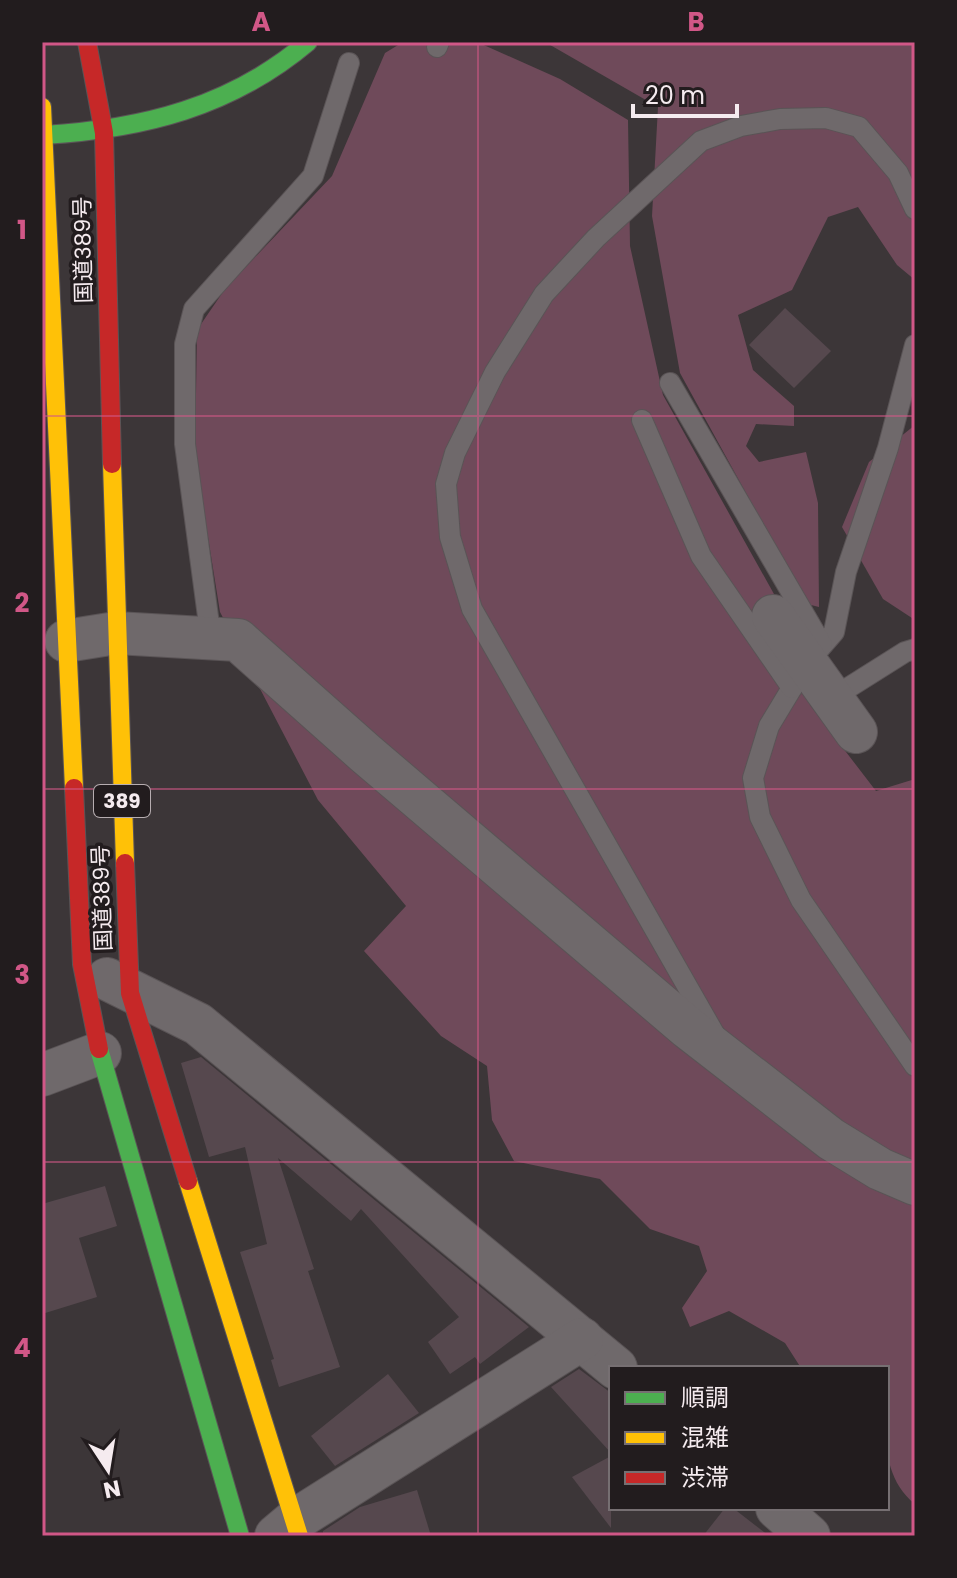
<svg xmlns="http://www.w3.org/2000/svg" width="957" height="1578" font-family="Poppins,'Noto Sans JP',sans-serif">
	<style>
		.green { fill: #6f4a5a }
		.building { fill: #56484e }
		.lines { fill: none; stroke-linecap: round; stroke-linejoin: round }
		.lane-casing { stroke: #5a5456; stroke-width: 22 }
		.street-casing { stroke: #5a5456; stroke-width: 44 }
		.fast-casing { stroke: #5a5456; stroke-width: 20 }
		.slow-casing { stroke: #5a5456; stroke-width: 20 }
		.jam-casing { stroke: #5a5456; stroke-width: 20 }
		.lane { stroke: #6f696b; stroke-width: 20 }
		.street { stroke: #6f696b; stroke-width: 42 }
		.fast { stroke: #4caf50; stroke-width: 18 }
		.slow { stroke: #ffc107; stroke-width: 18 }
		.jam { stroke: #c62828; stroke-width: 18 }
		.grid { fill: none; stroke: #d15787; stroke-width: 2; stroke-opacity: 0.55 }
		.labels { text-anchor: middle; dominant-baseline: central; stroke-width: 7; stroke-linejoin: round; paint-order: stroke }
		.shield { fill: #221c1e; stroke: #b6adb0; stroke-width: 2 }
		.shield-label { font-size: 20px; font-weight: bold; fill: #f5ebef }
		.street-label { font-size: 22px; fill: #f5ebef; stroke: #221c1e }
		.neatline { fill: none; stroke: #d15787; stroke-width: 3 }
		.grid-label { font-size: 26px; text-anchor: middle; font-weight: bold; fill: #d15787 }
	</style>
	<rect width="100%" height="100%" fill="#3c3638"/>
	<g class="green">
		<path d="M 403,42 L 477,42 L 560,79 L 628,120 L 630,246 L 663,395 L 794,630 L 810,705 L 876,791 L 915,779 L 915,1504 C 875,1472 887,1415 887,1368 L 801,1368 L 785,1343 L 729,1311 L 690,1327 L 682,1308 L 707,1271 L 699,1246 L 650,1229 L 600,1179 L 514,1161 L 492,1120 L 487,1066 L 441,1036 L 364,951 L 406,906 L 318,800 L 220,612 L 195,456 L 197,330 L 225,289 L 332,176 L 385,53 Z"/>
		<polygon points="545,42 915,42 915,280 897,265 858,207 828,217 792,290 738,315 753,370 794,406 794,426 756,424 746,446 759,462 806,452 818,503 819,607 807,604 680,373 652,216 658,107"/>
		<polygon points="915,425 915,620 883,599 842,527 869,462"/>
	</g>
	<g class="building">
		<polygon points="785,308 831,351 794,388 749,345"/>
		<polygon points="201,1057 529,1327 480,1364 475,1357 450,1374 428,1342 459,1317 361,1209 351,1221 278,1158 314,1269 308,1271 340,1367 279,1387 271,1360 274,1359 240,1252 267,1244 245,1147 209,1157 181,1063"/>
		<polygon points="105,1186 117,1226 79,1238 97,1297 42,1314 42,1204"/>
		<polygon points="579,1369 611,1393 611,1453 551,1387"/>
		<polygon points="388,1374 419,1413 335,1466 311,1436"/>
		<polygon points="611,1456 611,1528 572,1477"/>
		<polygon points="417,1490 431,1536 323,1536 323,1531 360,1507"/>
		<polygon points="725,1508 733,1508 769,1536 703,1536"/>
	</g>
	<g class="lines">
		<defs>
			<g id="lane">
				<polyline points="437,47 439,42"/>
				<polyline points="915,345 888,448 846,572 834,632 807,663 769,726 753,778 760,817 801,900 915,1066"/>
				<polyline points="670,383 822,645"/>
				<polyline points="642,420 701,556 792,688"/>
				<polyline points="211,639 185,444 185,344 194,309 313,176 349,63"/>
				<polyline points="832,698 905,652 915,649"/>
				<polyline points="715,1035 472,609 450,537 446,484 455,453 495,372 544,294 596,238 701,141 741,126 780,119 826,118 859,127 898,173 915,209"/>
			</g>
			<g id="street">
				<polyline points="773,616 856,732"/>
				<polyline points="66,641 116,633 238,640 365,753 688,1028 831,1139 880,1169 915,1184"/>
				<polyline points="107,979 198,1024 616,1368"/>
				<polyline points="42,1075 100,1053"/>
				<polyline points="777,1508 809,1536"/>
				<polyline points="276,1536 295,1520 582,1339"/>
			</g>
			<g id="fast">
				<path d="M 44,135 C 143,129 231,107 308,42"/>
				<polyline points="99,1049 240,1536"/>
			</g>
			<g id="slow">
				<polyline points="42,107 74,788"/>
				<polyline points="112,464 125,863"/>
				<polyline points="188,1181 299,1536"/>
			</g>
			<g id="jam">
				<polyline points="87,42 104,133 112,464"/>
				<polyline points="74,788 82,964 99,1049"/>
				<polyline points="125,863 130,993 188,1181"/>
			</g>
		</defs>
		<use href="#lane" class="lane-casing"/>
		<use href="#street" class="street-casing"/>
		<use href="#fast" class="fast-casing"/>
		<use href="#slow" class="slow-casing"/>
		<use href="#jam" class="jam-casing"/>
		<use href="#lane" class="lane"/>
		<use href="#street" class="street"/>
		<use href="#fast" class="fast"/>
		<use href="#slow" class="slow"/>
		<use href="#jam" class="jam"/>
	</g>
	<path class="grid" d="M 478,42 L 478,1536M 42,416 L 915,416M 42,789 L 915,789M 42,1162 L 915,1162"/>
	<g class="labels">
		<rect class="shield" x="94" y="785" width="56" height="32" rx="6"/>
		<g class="shield-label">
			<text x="122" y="801">389</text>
		</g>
		<g class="street-label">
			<text transform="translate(83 250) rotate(-91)">国道389号</text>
			<text transform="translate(102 898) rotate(-92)">国道389号</text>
		</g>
	</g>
	<rect width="957" height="1578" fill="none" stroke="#221c1e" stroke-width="88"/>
	<rect x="609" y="1366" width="280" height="144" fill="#221c1e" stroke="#766f72" stroke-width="2"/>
	<rect x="625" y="1392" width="40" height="12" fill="#4caf50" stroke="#766f72" stroke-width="2"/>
	<text x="681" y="1406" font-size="24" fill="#f5ebef">順調</text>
	<rect x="625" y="1432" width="40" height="12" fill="#ffc107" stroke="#766f72" stroke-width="2"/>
	<text x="681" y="1446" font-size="24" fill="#f5ebef">混雑</text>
	<rect x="625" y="1472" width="40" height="12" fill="#c62828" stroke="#766f72" stroke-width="2"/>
	<text x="681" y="1486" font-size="24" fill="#f5ebef">渋滞</text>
	<g transform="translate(108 1470) rotate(168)" stroke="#221c1e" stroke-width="6" paint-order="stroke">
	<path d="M0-6L14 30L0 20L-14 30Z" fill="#f5ebef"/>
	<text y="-12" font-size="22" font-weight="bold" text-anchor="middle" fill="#f5ebef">N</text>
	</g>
	<path d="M633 104v12h104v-12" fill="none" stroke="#f5ebef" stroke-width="4"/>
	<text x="645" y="104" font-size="24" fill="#f5ebef" stroke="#221c1e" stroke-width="6" paint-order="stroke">20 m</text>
	<rect x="44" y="44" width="869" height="1490" class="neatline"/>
	<g class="grid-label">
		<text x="261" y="31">A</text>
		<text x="696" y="31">B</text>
		<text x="22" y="239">1</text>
		<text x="22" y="612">2</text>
		<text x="22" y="984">3</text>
		<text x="22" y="1357">4</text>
	</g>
</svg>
